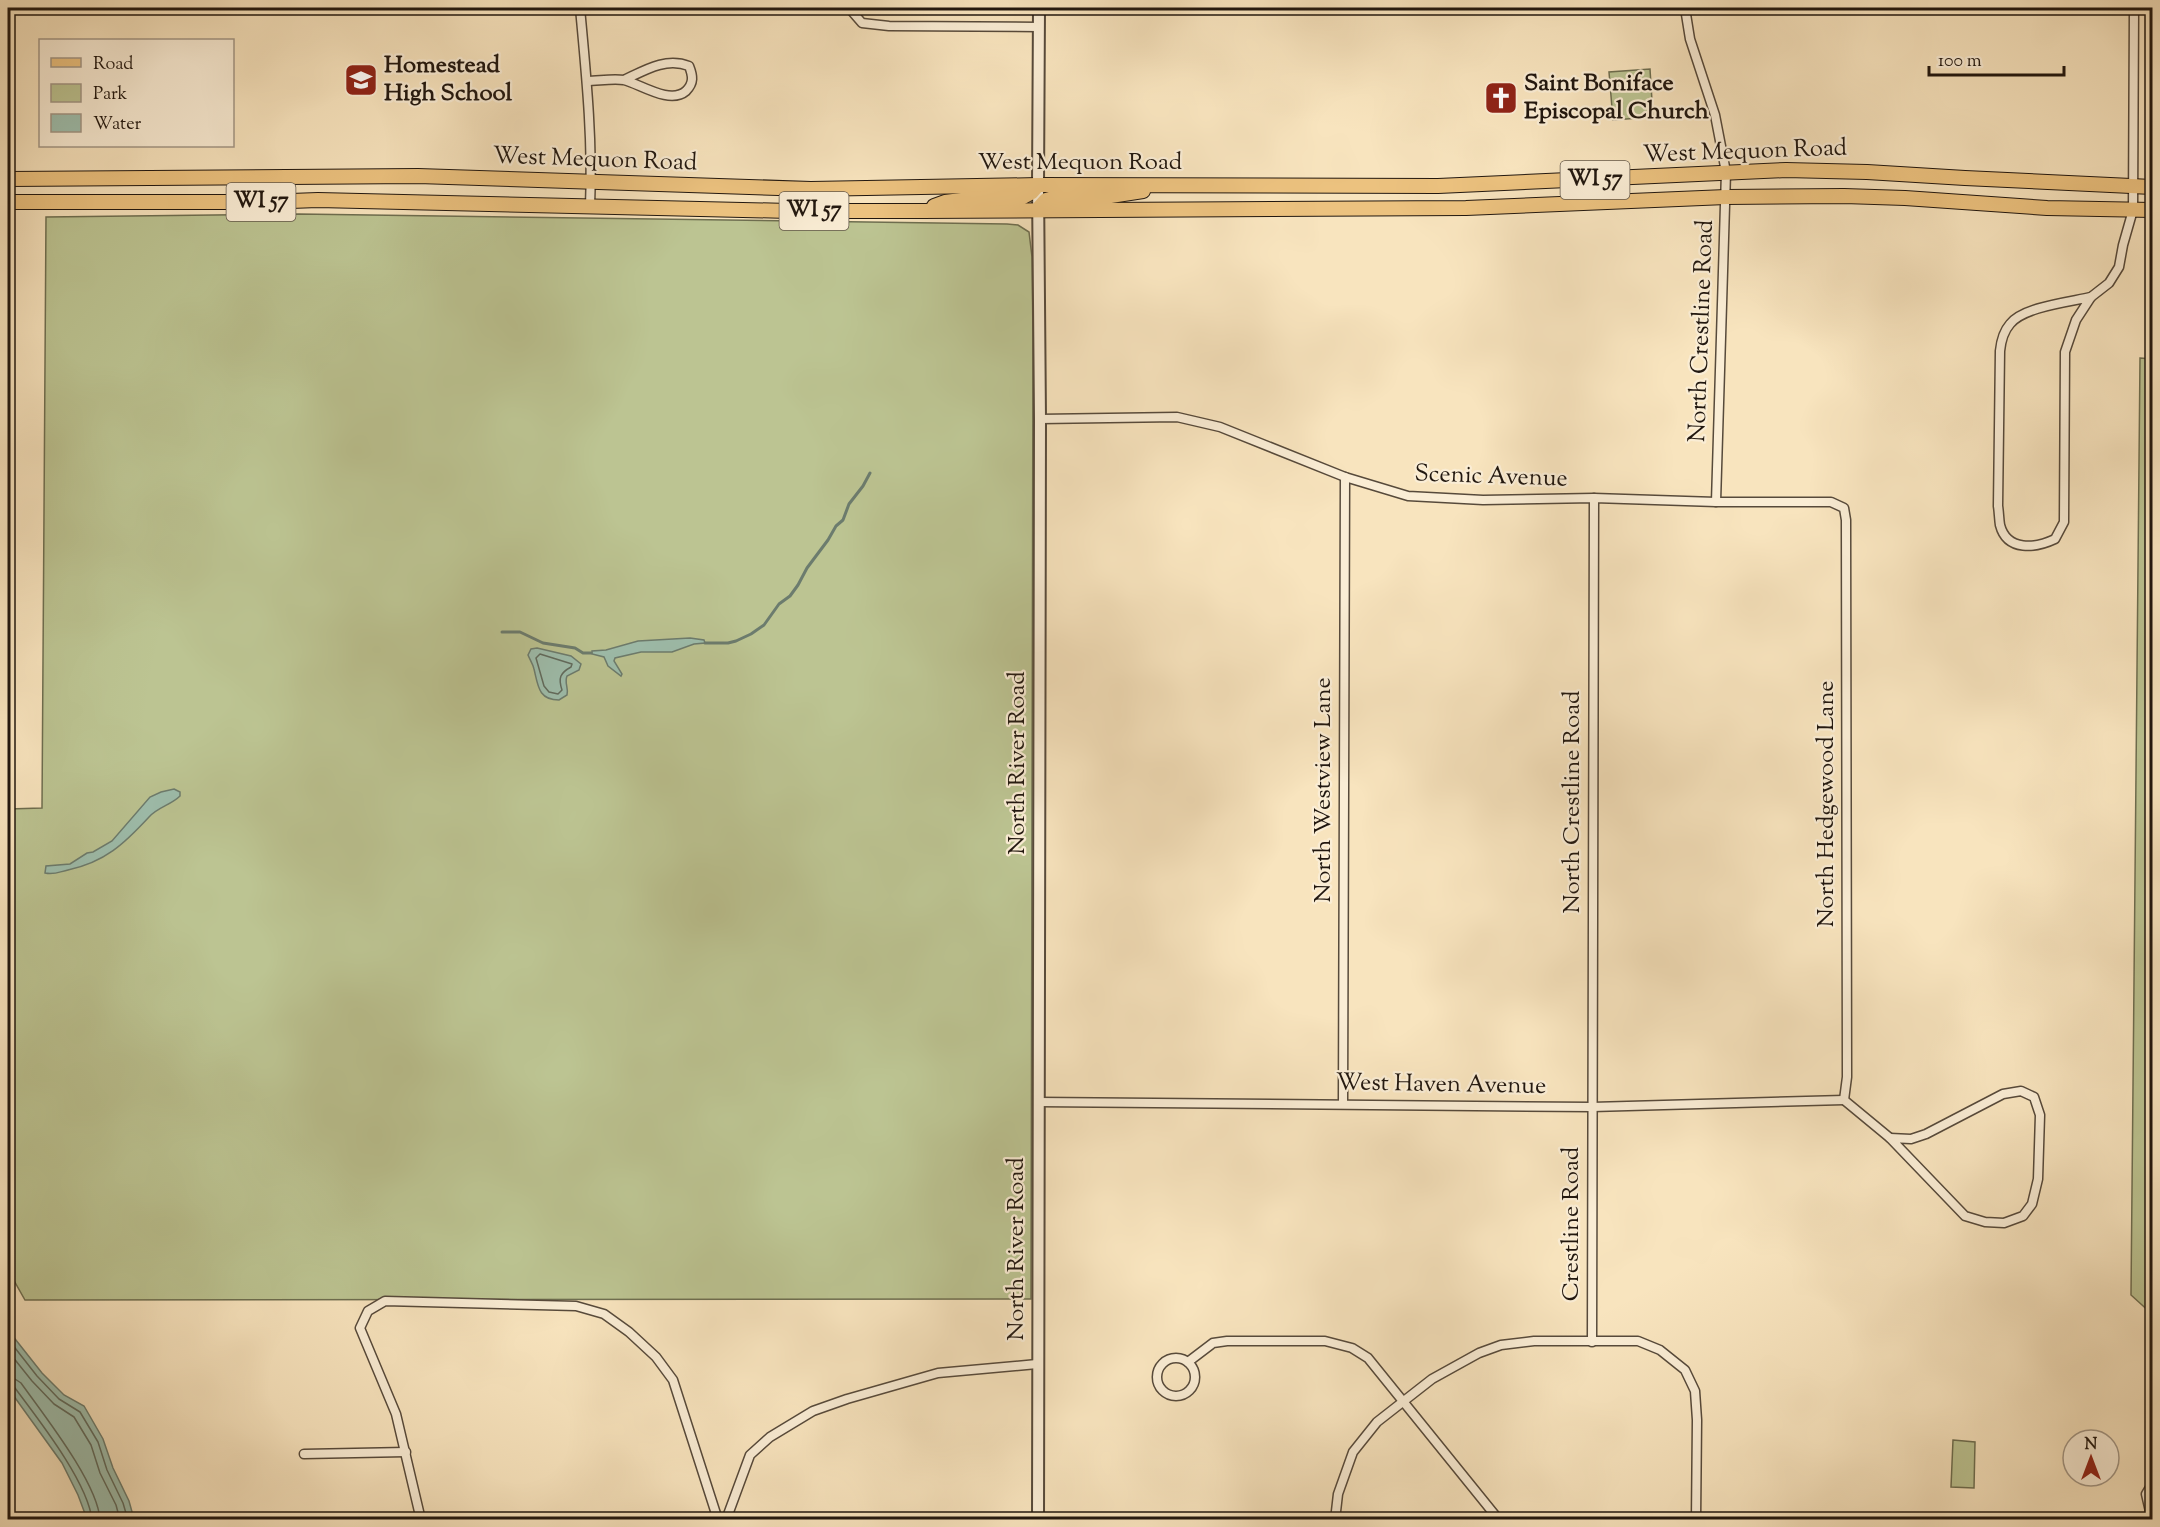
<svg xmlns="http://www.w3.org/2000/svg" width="2160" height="1527" font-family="'Sorts Mill Goudy',serif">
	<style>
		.green { fill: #bcc492; stroke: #6e6e50; stroke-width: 1.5 }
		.water { fill: #9ebfae; stroke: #6c7c6e; stroke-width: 1.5 }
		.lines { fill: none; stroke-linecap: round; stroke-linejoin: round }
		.shore { stroke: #606b5e; stroke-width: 1.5 }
		.stream { stroke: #6c7c6e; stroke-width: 3 }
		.minor-casing { stroke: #574a3b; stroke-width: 11 }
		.tertiary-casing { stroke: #574a3b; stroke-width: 14 }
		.primary-casing { stroke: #21170f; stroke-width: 16 }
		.minor { stroke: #faedd5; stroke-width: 8 }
		.tertiary { stroke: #faedd5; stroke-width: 10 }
		.primary { stroke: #ecc27f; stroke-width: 14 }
		.labels { text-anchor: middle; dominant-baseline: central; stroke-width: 4.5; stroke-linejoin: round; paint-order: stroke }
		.shield { fill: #faedd5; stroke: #62574a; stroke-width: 1.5 }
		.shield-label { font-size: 22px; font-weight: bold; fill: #21170f }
		.poi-label { font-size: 24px; font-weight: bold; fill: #21170f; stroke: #faedd5; text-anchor: start }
		.street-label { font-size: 24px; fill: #21170f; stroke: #faedd5 }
	</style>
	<rect width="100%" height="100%" fill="#f8e4be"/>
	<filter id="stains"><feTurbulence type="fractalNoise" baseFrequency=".00333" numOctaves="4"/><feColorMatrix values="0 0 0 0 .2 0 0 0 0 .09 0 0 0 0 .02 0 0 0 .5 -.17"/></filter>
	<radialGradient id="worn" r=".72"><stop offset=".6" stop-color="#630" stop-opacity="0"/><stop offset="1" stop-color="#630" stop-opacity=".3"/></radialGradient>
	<g class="green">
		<polygon points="1650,69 1653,117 1613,120 1609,72"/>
		<polygon points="299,214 1007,224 1018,225 1029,232 1032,257 1033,337 1031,1299 25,1300 8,1270 8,809 42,808 46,217"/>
		<polygon points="2140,358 2152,359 2152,1314 2131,1295"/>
		<polygon points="1953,1440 1975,1442 1974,1488 1951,1487"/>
	</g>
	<g class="water">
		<polygon points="690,638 704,640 705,643 694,644 672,652 641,652 615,658 614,661 622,674 621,676 608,666 604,657 592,654 592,651 606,650 638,641"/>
		<path d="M 537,648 L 571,656 L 581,664 L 579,670 L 567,676 C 564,683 569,688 567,695 L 559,700 C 538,700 538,685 534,669 C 533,664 530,660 528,655 L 531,649 Z"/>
		<path d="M 174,789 L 180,792 L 180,796 C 171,805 158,807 149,817 C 124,844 105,862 68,870 C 59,872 54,875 45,873 L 46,866 L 70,864 L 87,853 L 93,852 L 112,841 L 150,797 L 161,792 Z"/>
		<polygon points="8,1330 42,1373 64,1395 84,1406 103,1439 113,1468 129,1501 134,1519 87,1519 78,1495 62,1463 8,1388"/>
	</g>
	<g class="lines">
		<g class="shore">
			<path d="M 540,654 L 572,664 L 571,667 C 560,673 558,678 562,690 L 558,694 L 549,692 L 544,686 L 536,658 Z"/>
			<polyline points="8,1339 37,1376 59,1399 80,1412 98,1442 107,1470 123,1503 128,1520"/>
			<polyline points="8,1351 32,1381 54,1404 74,1417 91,1445 100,1473 116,1505 120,1520"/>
			<path d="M 8,1378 L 15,1379 L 21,1383 C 43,1414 98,1483 100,1520"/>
			<path d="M 8,1385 L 15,1388 C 38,1419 88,1482 92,1520"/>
		</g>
		<g class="stream">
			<polyline points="502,632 520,632 543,643 575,648 583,653 591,653"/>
			<polyline points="705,643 728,643 736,641 751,634 764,625 779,604 790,596 798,585 807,568 828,540 836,526 843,520 849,504 863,486 870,473"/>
		</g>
		<defs>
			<g id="minor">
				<path d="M 580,8 C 586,73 593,140 590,206"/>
				<polyline points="849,8 862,23 889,26 1039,27"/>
				<polyline points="1685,8 1690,39 1715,115 1726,172 1716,502"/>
				<path d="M 587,81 C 598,81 613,78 624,80 C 640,84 670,105 686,91 C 694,83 693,76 689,66 C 666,57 645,70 624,80"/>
				<path d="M 2091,297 L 2076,320 L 2065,352 L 2064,522 L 2055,539 C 2036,548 2007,552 2000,525 C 1999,519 1999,512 1998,506 L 2000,351 C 2001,341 2003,332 2010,324 C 2023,307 2069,302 2091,297 Z"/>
				<polyline points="2091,297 2109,283 2119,267 2123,245 2133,210 2134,8"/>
				<polyline points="1040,419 1177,417 1220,427 1345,477 1408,496 1483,500 1594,498 1716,502 1831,502 1844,508 1846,520 1847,1077 1844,1100"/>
				<polygon points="2021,1091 2034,1097 2040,1115 2038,1179 2032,1204 2023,1216 2004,1223 1985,1222 1965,1216 1890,1138 1911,1139 1926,1134 2003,1094"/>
				<polyline points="1844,1100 1890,1138"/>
				<polyline points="1038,1102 1592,1107 1844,1100"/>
				<polyline points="1343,1104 1345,477"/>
				<polyline points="1592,1342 1594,498"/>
				<circle cx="1176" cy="1377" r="19"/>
				<polyline points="1188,1362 1213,1343 1227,1341 1325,1341 1352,1348 1368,1358 1499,1520"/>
				<polyline points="304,1454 406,1452"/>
				<polyline points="421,1520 396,1414 360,1328 368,1311 385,1301 576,1306 604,1314 629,1332 656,1357 673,1380 718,1520"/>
				<polyline points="726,1520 750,1455 770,1437 813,1411 847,1399 938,1373 1037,1364"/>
				<polyline points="1335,1520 1338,1494 1353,1452 1377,1422 1432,1379 1479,1353 1501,1345 1534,1341 1638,1341 1660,1350 1685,1370 1695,1391 1697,1420 1696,1520"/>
				<polyline points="2152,1520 2146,1494 2152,1484"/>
			</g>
			<polyline id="tertiary" points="1038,1520 1040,419 1038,185 1039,8"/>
			<g id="primary">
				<polyline points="8,179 418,176 811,189 1038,185 1438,186 1786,170 1867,172 1965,178 2152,187"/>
				<polyline points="8,202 263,202 318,200 789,211 921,211 1466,208 1726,197 1844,196 1905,198 2047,208 2152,210"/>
				<polyline points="934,206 945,202 970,199 1021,198 1032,192 1038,185"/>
				<polyline points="1038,209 1046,200 1057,197 1104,197 1143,191"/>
			</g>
		</defs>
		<use href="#minor" class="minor-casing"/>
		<use href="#tertiary" class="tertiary-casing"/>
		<use href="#primary" class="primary-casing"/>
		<use href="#minor" class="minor"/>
		<use href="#tertiary" class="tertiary"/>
		<use href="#primary" class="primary"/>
	</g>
	<defs>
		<symbol id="school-square" viewBox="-11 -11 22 22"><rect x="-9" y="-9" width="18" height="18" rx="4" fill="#8f2418" stroke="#faedd5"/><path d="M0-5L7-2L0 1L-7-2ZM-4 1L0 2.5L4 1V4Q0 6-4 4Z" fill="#fff"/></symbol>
		<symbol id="church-square" viewBox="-11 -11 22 22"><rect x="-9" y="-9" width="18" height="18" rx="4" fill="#8f2418" stroke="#faedd5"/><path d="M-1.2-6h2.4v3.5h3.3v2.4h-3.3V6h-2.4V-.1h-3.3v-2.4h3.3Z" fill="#fff"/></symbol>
	</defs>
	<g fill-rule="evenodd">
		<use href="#school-square" x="342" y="61" width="38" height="38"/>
		<use href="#church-square" x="1482" y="79" width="38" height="38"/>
	</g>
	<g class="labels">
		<g class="shield">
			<rect x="1560.5" y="161" width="69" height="38" rx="4.5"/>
			<rect x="226.5" y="183" width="69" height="38" rx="4.5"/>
			<rect x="779.5" y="192" width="69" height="38" rx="4.5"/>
		</g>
		<g class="shield-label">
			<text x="1595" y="180">WI 57</text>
			<text x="261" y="202">WI 57</text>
			<text x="814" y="211">WI 57</text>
		</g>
		<g class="poi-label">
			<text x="384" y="66">Homestead<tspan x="384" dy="28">High School</tspan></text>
			<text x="1524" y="84">Saint Boniface<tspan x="1524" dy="28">Episcopal Church</tspan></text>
		</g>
		<g class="street-label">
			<text transform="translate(1745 152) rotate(-2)">West Mequon Road</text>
			<text transform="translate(595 160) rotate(2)">West Mequon Road</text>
			<text x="1080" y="163">West Mequon Road</text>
			<text transform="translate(1702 331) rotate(-88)">North Crestline Road</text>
			<text transform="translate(1491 477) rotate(2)">Scenic Avenue</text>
			<text transform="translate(1018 763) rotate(-90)">North River Road</text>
			<text transform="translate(1324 790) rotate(-90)">North Westview Lane</text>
			<text transform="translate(1573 802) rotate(-90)">North Crestline Road</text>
			<text transform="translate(1827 804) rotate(-90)">North Hedgewood Lane</text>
			<text transform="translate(1441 1085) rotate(1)">West Haven Avenue</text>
			<text transform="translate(1572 1224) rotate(-90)">Crestline Road</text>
			<text transform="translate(1017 1249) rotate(-90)">North River Road</text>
		</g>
	</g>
	<rect width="2160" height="1527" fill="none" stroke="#f8e4be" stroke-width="30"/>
	<rect x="9" y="9" width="2142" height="1509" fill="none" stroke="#21170f" stroke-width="3"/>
	<rect x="15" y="15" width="2130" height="1497" fill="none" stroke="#21170f" stroke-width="1.5"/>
	<rect x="39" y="39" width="195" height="108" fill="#faedd5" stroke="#a39786" stroke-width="1.5"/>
	<rect x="51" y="58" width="30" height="9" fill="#ecc27f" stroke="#a39786" stroke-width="1.5"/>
	<text x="93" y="69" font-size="18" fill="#21170f">Road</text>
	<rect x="51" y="84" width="30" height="18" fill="#bcc492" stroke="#a39786" stroke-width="1.5"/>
	<text x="93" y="99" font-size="18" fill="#21170f">Park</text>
	<rect x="51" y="114" width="30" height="18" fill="#9ebfae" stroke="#a39786" stroke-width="1.5"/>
	<text x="93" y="129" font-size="18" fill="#21170f">Water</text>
	<g transform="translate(2091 1458)"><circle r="28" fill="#faedd5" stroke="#a39786" stroke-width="1.5"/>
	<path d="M0-4.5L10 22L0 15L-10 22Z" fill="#8f2418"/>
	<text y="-9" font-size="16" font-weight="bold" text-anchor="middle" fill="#21170f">N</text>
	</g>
	<path d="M1929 66v9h135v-9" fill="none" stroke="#21170f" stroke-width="3"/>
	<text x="1938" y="66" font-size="18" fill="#21170f" stroke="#faedd5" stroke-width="4.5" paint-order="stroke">100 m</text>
	<rect width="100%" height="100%" filter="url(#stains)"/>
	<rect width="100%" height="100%" fill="url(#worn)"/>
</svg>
